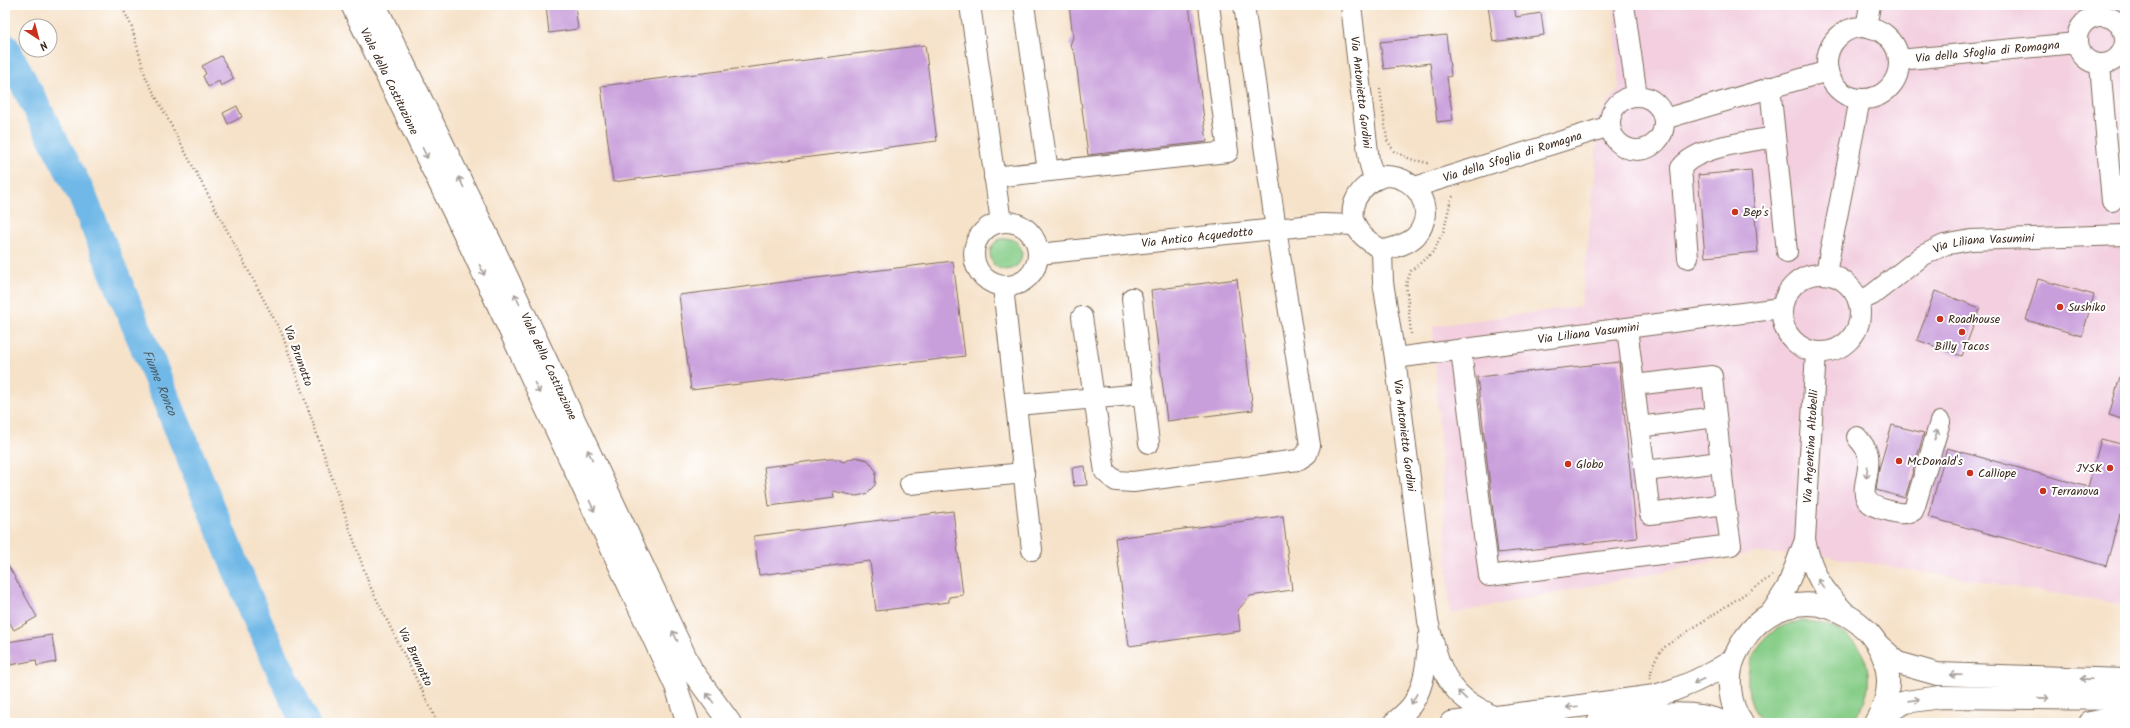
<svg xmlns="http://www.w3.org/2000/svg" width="2130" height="728" font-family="Kalam,sans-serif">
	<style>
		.built { fill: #f3cfdf }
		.green { fill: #88ce89; stroke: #627c54 }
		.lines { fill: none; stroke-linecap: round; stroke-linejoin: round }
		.river { stroke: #6fb8e7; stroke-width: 29 }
		.building { fill: #c99fdb }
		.minor-casing { stroke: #7c6a5a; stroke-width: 22 }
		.major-casing { stroke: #7c6a5a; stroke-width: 24 }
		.highway-casing { stroke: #7c6a5a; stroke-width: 24 }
		.path { stroke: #7c6a5a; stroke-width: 2.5; stroke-dasharray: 1 3; stroke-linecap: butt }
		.minor { stroke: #fff; stroke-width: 20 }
		.major { stroke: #fff; stroke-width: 22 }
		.highway { stroke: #fff; stroke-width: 22 }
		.oneway { stroke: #a79f9a }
		.poi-dot { fill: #c8321e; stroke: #fff; stroke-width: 1.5 }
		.labels { text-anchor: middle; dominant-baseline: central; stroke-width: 4; stroke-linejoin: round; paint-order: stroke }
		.street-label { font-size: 12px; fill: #3b2a1e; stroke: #fff }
		.poi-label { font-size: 12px; fill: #3b2a1e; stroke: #fff; text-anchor: start }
		.water-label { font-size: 13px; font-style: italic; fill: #4d5c64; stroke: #fff }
	</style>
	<rect width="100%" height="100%" fill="#fff"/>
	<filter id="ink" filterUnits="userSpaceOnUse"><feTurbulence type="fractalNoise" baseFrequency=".025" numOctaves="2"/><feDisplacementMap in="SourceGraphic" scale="8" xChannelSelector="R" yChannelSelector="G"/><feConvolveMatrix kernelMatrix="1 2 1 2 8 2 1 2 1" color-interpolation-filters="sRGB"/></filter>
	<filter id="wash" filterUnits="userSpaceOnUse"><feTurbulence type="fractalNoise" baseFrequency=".012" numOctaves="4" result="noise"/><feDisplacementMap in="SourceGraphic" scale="16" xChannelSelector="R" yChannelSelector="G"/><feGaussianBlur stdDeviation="0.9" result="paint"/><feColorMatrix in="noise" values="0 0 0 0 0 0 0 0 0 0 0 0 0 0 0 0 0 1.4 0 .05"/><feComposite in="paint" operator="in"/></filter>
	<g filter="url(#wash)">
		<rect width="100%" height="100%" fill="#f6e2c9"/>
		<polygon class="built" points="1614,5 2125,5 2125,605 1825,556 1754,553 1450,614 1433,326 1581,306 1596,166 1597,119 1619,87"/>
		<g class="green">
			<circle cx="1006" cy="254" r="16"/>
			<path d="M 1801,621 C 1860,622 1889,675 1852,723 L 1763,723 C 1740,696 1743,657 1770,634 C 1779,626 1790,623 1801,621 Z"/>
		</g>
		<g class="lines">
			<path class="river" id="s1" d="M 5,47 L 81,193 L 260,626 L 305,723"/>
		</g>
		<g id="blocks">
			<g class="building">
				<polygon points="546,5 575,5 578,29 549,33"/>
				<polygon points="1069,5 1189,5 1207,142 1088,155 1075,54 1070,45 1073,37"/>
				<polygon points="1488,5 1514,5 1516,17 1541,13 1544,35 1493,42"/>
				<polygon points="1446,35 1451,76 1447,77 1453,120 1437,122 1430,63 1384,69 1380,42"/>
				<polygon points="925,45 937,141 613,182 601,86"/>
				<polygon points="221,56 234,79 221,86 219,81 208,87 203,76 206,74 202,66"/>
				<polygon points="237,106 242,117 228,124 223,113"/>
				<polygon points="1751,170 1758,252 1705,257 1698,175"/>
				<polygon points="953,261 965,356 691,390 679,295"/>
				<polygon points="1237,279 1253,410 1167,421 1151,290"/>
				<polygon points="2038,279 2094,295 2082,336 2026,320"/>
				<polygon points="1935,291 1980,308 1962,356 1917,340"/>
				<polygon points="1619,362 1637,538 1498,553 1477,377"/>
				<polygon points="2121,373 2125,373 2125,420 2109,415"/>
				<polygon points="1892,425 1924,433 1905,498 1876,490 1879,469"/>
				<polygon points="2101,439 2125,445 2125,517 2120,515 2106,566 1928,517 1947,448 2088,487"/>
				<polygon points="855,457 868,460 876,471 875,485 866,494 856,496 833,491 834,498 769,506 764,467 829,459 838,459 843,462"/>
				<polygon points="1085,466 1087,485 1074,486 1072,468"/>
				<polygon points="953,511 963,595 949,597 949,602 876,611 870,561 759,575 754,536"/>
				<polygon points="1283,516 1292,590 1250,596 1238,610 1240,631 1129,646 1115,538"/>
				<polygon points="5,560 37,617 14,630 5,615"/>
				<polygon points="52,635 56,662 37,666 36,660 11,665 7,642"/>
			</g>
		</g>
	</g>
	<g filter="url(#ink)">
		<use href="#blocks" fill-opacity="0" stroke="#7c6a5a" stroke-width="1"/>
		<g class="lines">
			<defs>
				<g id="minor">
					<polyline points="970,5 1001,222"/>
					<polyline points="1024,5 1048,171"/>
					<path id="s2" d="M 1351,5 L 1369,161 L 1374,179"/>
					<polyline points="1624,5 1637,96"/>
					<circle cx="2101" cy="40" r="24"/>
					<circle cx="1863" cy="63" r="36"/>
					<polyline points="1866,28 1870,5"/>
					<path id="s3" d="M 1899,60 L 2076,43"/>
					<polyline points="2100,65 2112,201"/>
					<polyline points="1770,87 1787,252"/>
					<circle cx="1637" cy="123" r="27"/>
					<polyline points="1664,119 1828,71"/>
					<path d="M 1385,176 C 1416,175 1438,210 1416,236 C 1407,245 1394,247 1382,251 C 1376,246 1368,241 1362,235 C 1341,212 1358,184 1385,176 Z"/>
					<polyline points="994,177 1228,152 1209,5"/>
					<path id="s4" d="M 1415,187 L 1610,126"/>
					<circle cx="1006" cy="254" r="32"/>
					<path id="s5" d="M 1382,251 L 1383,282 L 1395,358 L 1428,621 C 1435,649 1441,680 1465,699 C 1474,706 1485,711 1494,717"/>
					<path id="s6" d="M 1039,254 L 1322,224 L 1356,225"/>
					<path d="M 1688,258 L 1681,168 C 1697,146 1749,142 1775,137"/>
					<polyline points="1826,273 1860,99"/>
					<circle cx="1821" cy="313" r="39"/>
					<polyline points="1003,287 1032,550"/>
					<polyline points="1132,298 1149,443"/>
					<path id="s7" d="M 1859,301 L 1872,295 L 1922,256 L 1944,245 L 1971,240 L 2125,235"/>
					<polyline points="1082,317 1105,472 1116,481 1133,482 1298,460 1307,454 1310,445 1276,229 1244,5"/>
					<polyline points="1627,328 1650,514 1725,504 1712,376 1634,385"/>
					<polyline points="1461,350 1489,576 1731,545 1725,504"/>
					<path id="s8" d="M 1395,358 L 1781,308"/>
					<polyline points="1016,405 1143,394"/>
					<polyline points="1639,427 1716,417"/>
					<path d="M 1857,437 C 1861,442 1867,448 1868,455 C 1872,481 1849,501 1886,510 C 1897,513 1903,515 1913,511 L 1915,506 L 1940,422"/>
					<polyline points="1645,471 1721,462"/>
					<polyline points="910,484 1024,473"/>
					<path d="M 1805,540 C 1813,574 1821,588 1846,613"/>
					<path id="s9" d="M 1770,614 L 1787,587 L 1805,540 L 1816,352"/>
					<path d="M 1393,723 C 1400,717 1409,710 1413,703 C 1425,685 1427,660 1428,639"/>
				</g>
				<g id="major">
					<polyline points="1878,645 1898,663 1937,674 2125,680"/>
					<polyline points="1879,716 1906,702 1940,697 2125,699"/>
					<path d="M 1451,723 L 1655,696 C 1683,688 1707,677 1732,661"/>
					<path d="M 1598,723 C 1637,718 1688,706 1725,723"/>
					<path d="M 1742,723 C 1729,705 1726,676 1735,656 C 1786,545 1932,634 1875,723"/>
				</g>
				<g id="highway">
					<path id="s10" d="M 352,5 L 472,249 L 676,686 L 688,723"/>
					<path id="s11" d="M 375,5 L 490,241 L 692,671 L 730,723"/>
					<polyline points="2090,723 2125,716"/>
				</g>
			</defs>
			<use href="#minor" class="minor-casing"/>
			<use href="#major" class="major-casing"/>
			<use href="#highway" class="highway-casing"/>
			<g class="path">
				<polyline points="121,5 131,25 146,78 282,334 369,584 438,723"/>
				<polyline points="1380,89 1387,140 1394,151 1410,159 1428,163"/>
				<polyline points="1411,334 1406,284 1411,271 1433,252 1444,230 1451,199 1455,194"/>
				<path d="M 1650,679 C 1652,664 1656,655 1667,645 L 1772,576"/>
			</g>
			<use href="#minor" class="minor"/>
			<use href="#major" class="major"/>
			<use href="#highway" class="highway"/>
		</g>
		<defs><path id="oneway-shaft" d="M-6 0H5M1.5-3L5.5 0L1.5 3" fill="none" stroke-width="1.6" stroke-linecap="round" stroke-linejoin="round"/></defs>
		<g class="oneway">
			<use href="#oneway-shaft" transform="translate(425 153) rotate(64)"/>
			<use href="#oneway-shaft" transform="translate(461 182) rotate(-116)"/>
			<use href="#oneway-shaft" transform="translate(482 270) rotate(65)"/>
			<use href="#oneway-shaft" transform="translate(517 299) rotate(-115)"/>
			<use href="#oneway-shaft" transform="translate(537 388) rotate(65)"/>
			<use href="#oneway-shaft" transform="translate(1936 435) rotate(-72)"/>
			<use href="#oneway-shaft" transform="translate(590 455) rotate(-115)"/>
			<use href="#oneway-shaft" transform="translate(1867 472) rotate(96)"/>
			<use href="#oneway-shaft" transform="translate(592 506) rotate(65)"/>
			<use href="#oneway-shaft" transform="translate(1821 584) rotate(-126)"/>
			<use href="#oneway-shaft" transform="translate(675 636) rotate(-116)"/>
			<use href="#oneway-shaft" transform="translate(1956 675) rotate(-178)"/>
			<use href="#oneway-shaft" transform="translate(2086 679) rotate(-178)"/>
			<use href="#oneway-shaft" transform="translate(1699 681) rotate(156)"/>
			<use href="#oneway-shaft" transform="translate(1462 695) rotate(-136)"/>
			<use href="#oneway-shaft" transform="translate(710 698) rotate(-126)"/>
			<use href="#oneway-shaft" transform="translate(2044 698) rotate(1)"/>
			<use href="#oneway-shaft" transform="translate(1414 699) rotate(118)"/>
			<use href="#oneway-shaft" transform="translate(1914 700) rotate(-8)"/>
			<use href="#oneway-shaft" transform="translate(1572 707) rotate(173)"/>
		</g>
	</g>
	<g class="poi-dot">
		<circle cx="1735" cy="212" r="4"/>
		<circle cx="2060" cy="307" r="4"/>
		<circle cx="1940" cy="319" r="4"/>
		<circle cx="1962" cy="332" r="4"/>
		<circle cx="1899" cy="461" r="4"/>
		<circle cx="1568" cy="464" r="4"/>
		<circle cx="2110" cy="468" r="4"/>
		<circle cx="1970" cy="473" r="4"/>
		<circle cx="2043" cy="491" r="4"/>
	</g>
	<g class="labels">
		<g class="street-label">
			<text stroke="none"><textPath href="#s3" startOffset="89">Via della Sfoglia di Romagna</textPath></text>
			<text stroke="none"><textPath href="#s10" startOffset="85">Viale della Costituzione</textPath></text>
			<text stroke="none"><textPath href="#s2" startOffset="88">Via Antonietta Gordini</textPath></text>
			<text stroke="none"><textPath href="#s4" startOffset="102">Via della Sfoglia di Romagna</textPath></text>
			<text stroke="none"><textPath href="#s6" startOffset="159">Via Antico Acquedotto</textPath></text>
			<text stroke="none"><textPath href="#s7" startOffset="142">Via Liliana Vasumini</textPath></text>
			<text stroke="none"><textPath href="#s8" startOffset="195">Via Liliana Vasumini</textPath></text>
			<text transform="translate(298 356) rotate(70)">Via Brunotto</text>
			<text stroke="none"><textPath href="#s11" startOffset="401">Viale della Costituzione</textPath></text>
			<text stroke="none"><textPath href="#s5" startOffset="186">Via Antonietta Gordini</textPath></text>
			<text stroke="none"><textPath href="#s9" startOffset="176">Via Argentina Altobelli</textPath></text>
			<text transform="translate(415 657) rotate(64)">Via Brunotto</text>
		</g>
		<g class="poi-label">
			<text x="1743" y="212">Bep's</text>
			<text x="2068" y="307">Sushiko</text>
			<text x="1948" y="319">Roadhouse</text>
			<text x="1962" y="346" text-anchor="middle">Billy Tacos</text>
			<text x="1907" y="461">McDonald's</text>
			<text x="1576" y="464">Globo</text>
			<text x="2102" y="468" text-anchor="end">JYSK</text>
			<text x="1978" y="473">Calliope</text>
			<text x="2051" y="491">Terranova</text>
		</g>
		<g class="water-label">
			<text stroke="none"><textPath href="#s1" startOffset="370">Fiume Ronco</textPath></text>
		</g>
	</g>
	<rect width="2130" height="728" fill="none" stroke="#fff" stroke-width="20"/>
	<g transform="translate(38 38) rotate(144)"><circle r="19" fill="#ffffff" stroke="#b1aaa5"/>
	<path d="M0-3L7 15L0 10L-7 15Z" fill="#c8321e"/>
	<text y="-6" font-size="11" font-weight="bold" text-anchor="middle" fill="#3b2a1e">N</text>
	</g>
</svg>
